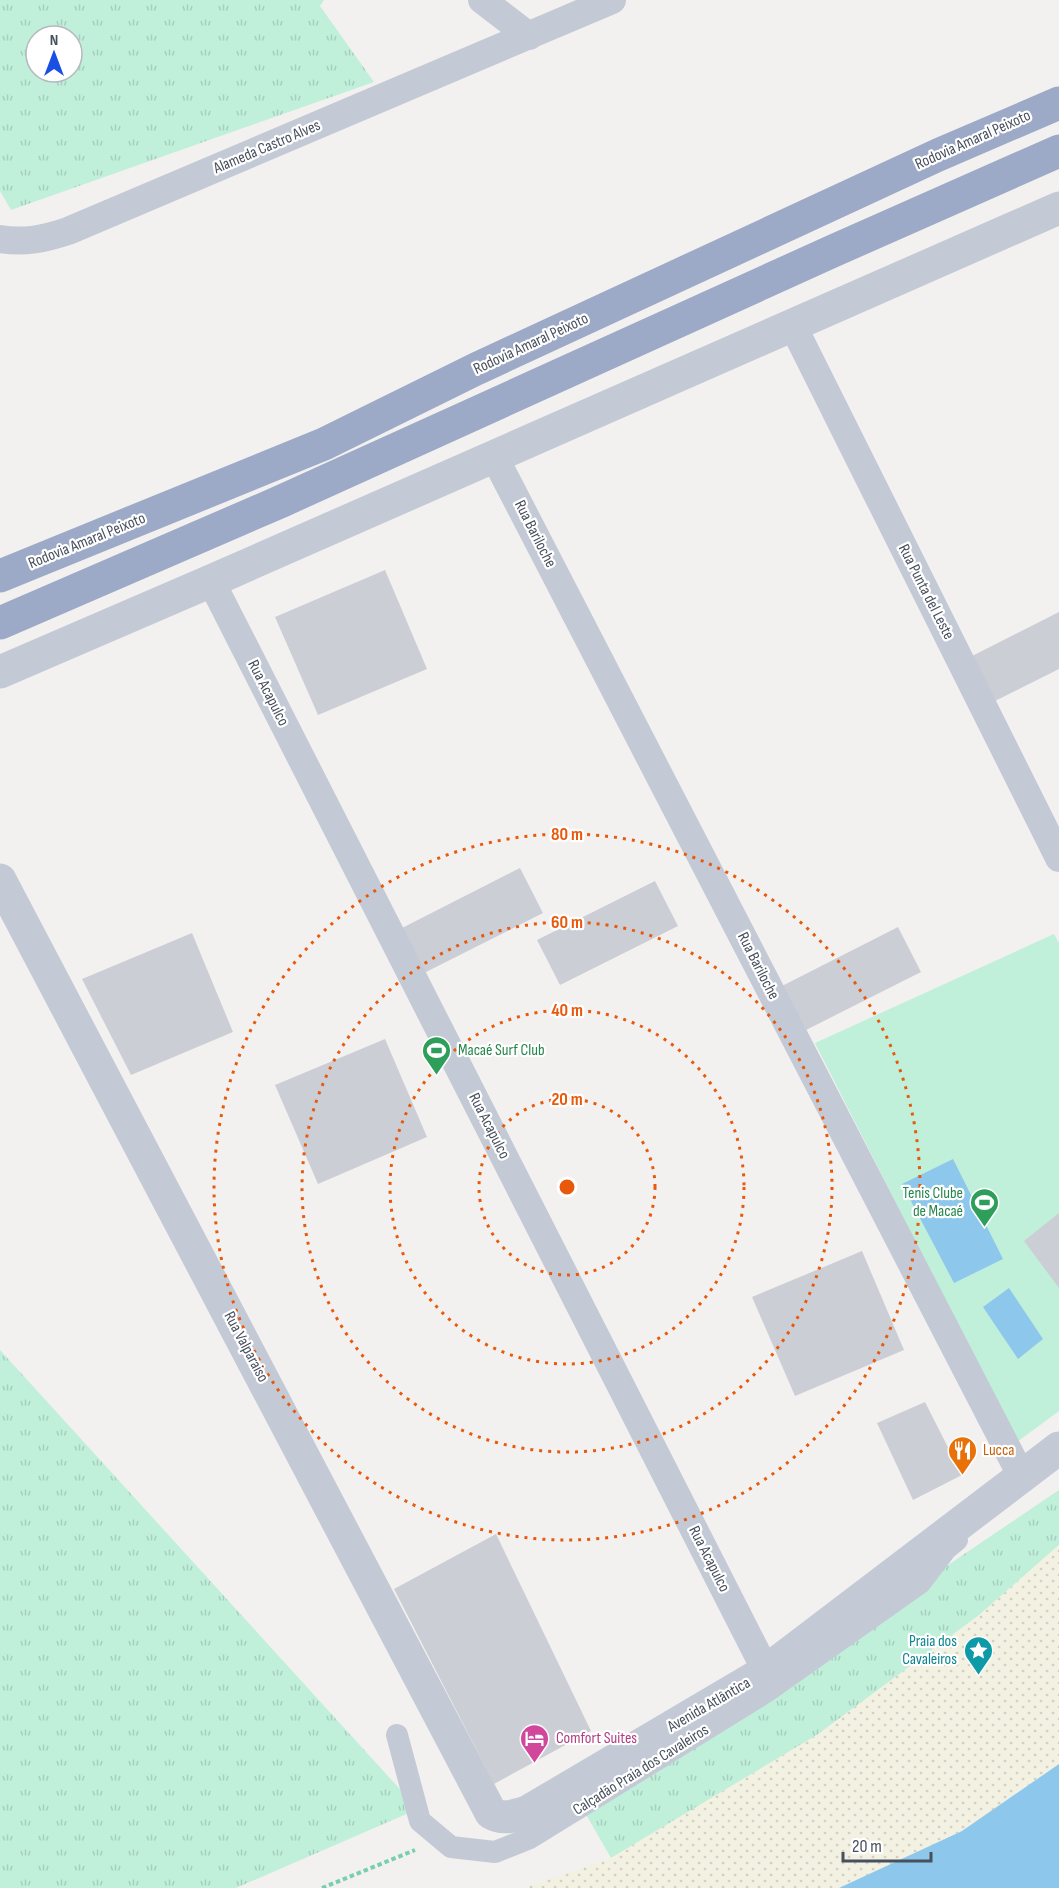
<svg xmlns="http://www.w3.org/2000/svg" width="1059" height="1888" font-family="'Sofia Sans Condensed',sans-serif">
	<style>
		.grass { fill: url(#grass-tufts); fill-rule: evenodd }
		.sand { fill: url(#sand-dots) }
		.pitch { fill: #c0efda }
		.water { fill: #8dc8ec }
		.building { fill: #ccced6 }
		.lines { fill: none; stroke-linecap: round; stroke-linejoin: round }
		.path { stroke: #77ceb2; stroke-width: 4; stroke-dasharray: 4.5 3; stroke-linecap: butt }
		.pedestrian { stroke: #c4cad5; stroke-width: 22 }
		.minor { stroke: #c4cad5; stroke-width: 28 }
		.tertiary { stroke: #c4cad5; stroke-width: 33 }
		.trunk { stroke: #9caac7; stroke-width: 33 }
		.ring { fill: none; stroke: #e8590c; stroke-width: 3; stroke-dasharray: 3 6 }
		.labels { text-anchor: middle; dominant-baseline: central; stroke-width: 4.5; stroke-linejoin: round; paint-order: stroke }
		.street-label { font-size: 16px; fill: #48505e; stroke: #fff }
		.leisure-label { font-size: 16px; fill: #27864d; stroke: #fff; text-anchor: start }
		.food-label { font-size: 16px; fill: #c56008; stroke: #fff; text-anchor: start }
		.culture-label { font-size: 16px; fill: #0d838f; stroke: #fff; text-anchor: end }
		.hotel-label { font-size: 16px; fill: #b23c85; stroke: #fff; text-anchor: start }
		.centre { fill: #e8590c; stroke: #fff; stroke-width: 3 }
		.ring-label { font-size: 18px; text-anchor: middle; font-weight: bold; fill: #e8590c; stroke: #fff; stroke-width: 4.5; stroke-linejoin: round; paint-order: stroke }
	</style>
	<defs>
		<pattern id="grass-tufts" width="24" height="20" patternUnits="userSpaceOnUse" patternTransform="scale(1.5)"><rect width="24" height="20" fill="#c0efda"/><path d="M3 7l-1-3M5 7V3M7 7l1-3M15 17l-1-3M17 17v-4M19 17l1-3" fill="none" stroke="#a6cfbe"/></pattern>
		<pattern id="sand-dots" width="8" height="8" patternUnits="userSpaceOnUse" patternTransform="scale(1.5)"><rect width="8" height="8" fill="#f3f1e2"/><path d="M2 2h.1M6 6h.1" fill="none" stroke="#d2d0c4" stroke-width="1.8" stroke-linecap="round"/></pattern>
	</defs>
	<rect width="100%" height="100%" fill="#f3f1f0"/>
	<g class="grass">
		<path d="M 0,0 L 324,0 L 320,6 L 374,82 L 11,210 L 0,191 ZM 36,36 L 72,36 L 72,72 L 36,72 Z"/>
		<polygon points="0,1350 418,1809 236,1888 0,1888"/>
		<polygon points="1059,1490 1059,1545 978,1616 817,1735 611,1858 584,1811"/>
	</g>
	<polygon class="sand" points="1059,1545 1059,1764 962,1831 839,1888 522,1888 611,1858 817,1735 978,1616"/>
	<polygon class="pitch" points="1054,934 1059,943 1059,1411 1017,1442 815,1043"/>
	<g class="water">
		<polygon points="953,1159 1003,1259 954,1283 902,1184"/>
		<polygon points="1009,1288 1043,1339 1018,1359 983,1307"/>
		<polygon points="1059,1764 1059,1888 839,1888 962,1831"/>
	</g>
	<g class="building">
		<polygon points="385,570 427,669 318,715 275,617"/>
		<polygon points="1059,612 1059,669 995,701 972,656"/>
		<polygon points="520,868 543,913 424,973 402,928"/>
		<polygon points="655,881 678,926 560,985 537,940"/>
		<polygon points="898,927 921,972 802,1032 780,987"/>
		<polygon points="192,933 233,1032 131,1075 82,979"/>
		<polygon points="385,1039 427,1137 318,1184 275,1085"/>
		<polygon points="1059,1213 1059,1288 1024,1241"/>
		<polygon points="862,1251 904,1350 795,1396 752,1297"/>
		<polygon points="925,1402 962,1475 913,1500 877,1423"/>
		<polygon points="496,1534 591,1731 494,1784 394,1589"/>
	</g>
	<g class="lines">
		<polyline class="path" points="322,1888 415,1850"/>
		<polyline class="pedestrian" points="397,1735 420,1821 451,1847 495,1852 530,1838 766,1692 920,1583 946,1549 957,1540"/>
		<g class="minor">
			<polyline points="482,0 529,36"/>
			<path d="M 0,239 C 25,243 44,239 68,231 L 612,0"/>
			<polyline points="793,326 1059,858"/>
			<polyline points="494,456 1022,1477"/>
			<polyline points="211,581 766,1671"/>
		</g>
		<g class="tertiary">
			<polyline points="0,672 211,581 1059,208"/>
			<path d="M 0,880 L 491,1813 C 503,1820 514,1816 527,1812 L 766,1671 L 1059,1448"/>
		</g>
		<g class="trunk">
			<polyline points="0,576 324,444 476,369 938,155 1059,103"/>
			<polyline points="0,623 282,501 833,251 1059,151"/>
		</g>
	</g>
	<g class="ring">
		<circle cx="567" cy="1187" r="88"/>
		<circle cx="567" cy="1187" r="177"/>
		<circle cx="567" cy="1187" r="265"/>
		<circle cx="567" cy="1187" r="353"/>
	</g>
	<defs>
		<symbol id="stadium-pin" viewBox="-11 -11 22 30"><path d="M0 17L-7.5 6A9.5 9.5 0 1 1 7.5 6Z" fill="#2e9e5b" stroke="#fff"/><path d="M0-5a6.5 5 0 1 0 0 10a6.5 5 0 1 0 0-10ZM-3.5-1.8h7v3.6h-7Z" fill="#fff"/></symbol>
		<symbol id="restaurant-pin" viewBox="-11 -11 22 30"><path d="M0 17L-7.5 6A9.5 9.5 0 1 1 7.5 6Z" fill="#e8710a" stroke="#fff"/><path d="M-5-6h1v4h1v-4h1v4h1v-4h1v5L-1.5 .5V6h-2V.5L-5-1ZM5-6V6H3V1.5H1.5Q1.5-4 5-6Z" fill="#fff"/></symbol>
		<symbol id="sight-pin" viewBox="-11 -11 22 30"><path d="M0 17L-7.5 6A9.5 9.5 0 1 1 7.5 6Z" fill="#0f9aa8" stroke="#fff"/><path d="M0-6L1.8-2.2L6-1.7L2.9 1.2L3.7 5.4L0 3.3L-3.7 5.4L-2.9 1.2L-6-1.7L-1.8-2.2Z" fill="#fff"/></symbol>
		<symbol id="hotel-pin" viewBox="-11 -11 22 30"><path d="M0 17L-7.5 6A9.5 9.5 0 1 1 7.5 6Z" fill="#d1479c" stroke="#fff"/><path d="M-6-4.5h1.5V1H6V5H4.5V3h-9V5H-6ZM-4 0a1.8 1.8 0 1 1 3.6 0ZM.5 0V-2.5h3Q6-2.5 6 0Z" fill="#fff"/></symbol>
	</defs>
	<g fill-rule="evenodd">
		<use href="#stadium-pin" x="420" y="1034" width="33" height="45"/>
		<use href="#stadium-pin" x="968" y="1186" width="33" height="45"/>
		<use href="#restaurant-pin" x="946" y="1434" width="33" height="45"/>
		<use href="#sight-pin" x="962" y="1634" width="33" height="45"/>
		<use href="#hotel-pin" x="518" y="1722" width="33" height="45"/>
	</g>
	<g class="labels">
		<g class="street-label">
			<text transform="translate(973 140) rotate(-24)">Rodovia Amaral Peixoto</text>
			<text transform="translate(267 147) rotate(-23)">Alameda Castro Alves</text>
			<text transform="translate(531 344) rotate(-25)">Rodovia Amaral Peixoto</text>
			<text transform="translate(535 534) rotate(63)">Rua Bariloche</text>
			<text transform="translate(87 541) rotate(-22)">Rodovia Amaral Peixoto</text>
			<text transform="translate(926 592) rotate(63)">Rua Punta del Leste</text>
			<text transform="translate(268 693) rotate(63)">Rua Acapulco</text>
			<text transform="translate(758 966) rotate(63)">Rua Bariloche</text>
			<text transform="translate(489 1126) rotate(63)">Rua Acapulco</text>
			<text transform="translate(246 1347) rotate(62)">Rua Valparaiso</text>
			<text transform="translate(709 1559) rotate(63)">Rua Acapulco</text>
			<text transform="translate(709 1705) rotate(-30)">Avenida Atlântica</text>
			<text transform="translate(641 1770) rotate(-32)">Calçadão Praia dos Cavaleiros</text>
		</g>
		<g class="leisure-label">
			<text x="458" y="1050">Macaé Surf Club</text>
			<text x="963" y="1193" text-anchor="end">Tenis Clube<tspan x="963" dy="18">de Macaé</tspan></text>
		</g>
		<g class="food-label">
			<text x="983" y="1450">Lucca</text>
		</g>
		<g class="culture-label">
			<text x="957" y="1641">Praia dos<tspan x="957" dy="18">Cavaleiros</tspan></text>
		</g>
		<g class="hotel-label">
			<text x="556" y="1738">Comfort Suites</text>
		</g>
	</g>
	<circle cx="567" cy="1187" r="9" class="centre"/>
	<g class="ring-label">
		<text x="567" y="840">80 m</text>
		<text x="567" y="928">60 m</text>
		<text x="567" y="1016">40 m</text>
		<text x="567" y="1105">20 m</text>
	</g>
	<g transform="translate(54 54)"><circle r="28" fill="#ffffff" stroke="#b6b9bf" stroke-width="1.5"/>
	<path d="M0-4.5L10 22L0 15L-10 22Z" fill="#1a4fe3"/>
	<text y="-9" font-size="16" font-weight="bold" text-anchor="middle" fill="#48505e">N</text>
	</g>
	<path d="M843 1852v9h88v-9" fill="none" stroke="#48505e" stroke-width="3"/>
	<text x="852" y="1852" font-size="18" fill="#48505e" stroke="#ffffff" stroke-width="4.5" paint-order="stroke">20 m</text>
</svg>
